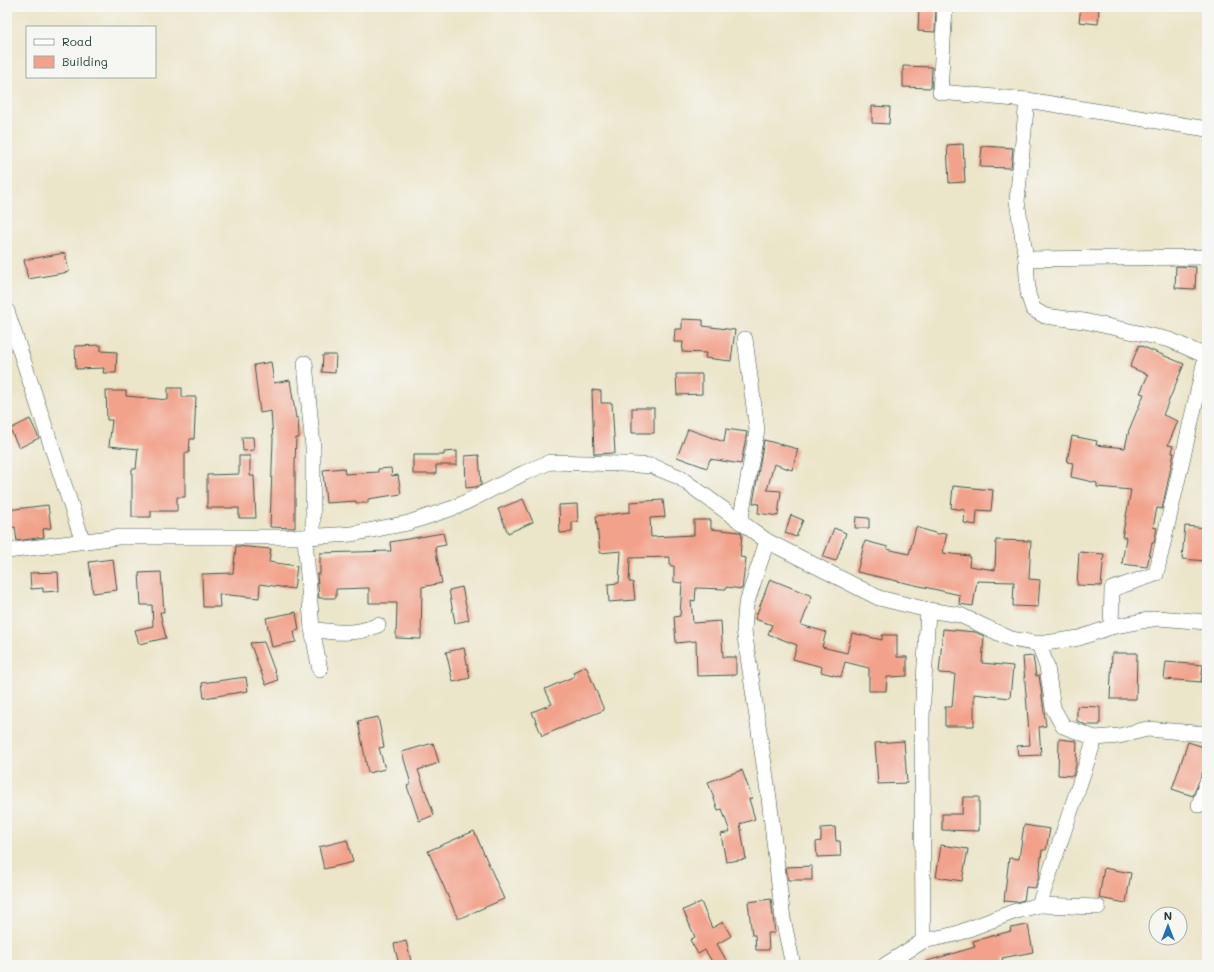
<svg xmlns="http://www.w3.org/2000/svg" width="1214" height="972" font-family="Mali,sans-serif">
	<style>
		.building { fill: #f2a28b }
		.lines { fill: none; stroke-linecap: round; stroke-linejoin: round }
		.minor-casing { stroke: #3e564a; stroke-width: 16 }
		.minor { stroke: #fff; stroke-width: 15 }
	</style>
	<rect width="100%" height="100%" fill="#f6f6f2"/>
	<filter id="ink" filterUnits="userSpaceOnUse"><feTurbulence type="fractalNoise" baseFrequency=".025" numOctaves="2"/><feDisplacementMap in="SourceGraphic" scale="8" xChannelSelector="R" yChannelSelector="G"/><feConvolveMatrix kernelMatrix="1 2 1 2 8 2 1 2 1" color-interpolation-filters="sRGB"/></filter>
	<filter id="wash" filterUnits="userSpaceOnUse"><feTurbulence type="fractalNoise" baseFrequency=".012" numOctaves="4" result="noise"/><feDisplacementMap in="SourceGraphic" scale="16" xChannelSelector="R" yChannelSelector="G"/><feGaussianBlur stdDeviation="0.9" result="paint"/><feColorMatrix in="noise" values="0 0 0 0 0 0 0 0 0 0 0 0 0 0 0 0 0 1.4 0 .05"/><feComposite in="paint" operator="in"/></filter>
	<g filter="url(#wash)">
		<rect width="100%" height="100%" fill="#ebe5c9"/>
		<g id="blocks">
			<g class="building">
				<polygon points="919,7 936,7 935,32 918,31"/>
				<polygon points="1081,7 1099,7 1098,24 1079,22"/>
				<polygon points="903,66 932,67 931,88 903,87"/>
				<polygon points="872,106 890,107 889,124 872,123"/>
				<polygon points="963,144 965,182 949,183 947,145"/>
				<polygon points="982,146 1013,148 1011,168 980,167"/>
				<polygon points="65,253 69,272 28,279 24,260"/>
				<polygon points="1176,266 1196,267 1195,289 1175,288"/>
				<polygon points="682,319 703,320 703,326 735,330 731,361 705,358 706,353 682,352 683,342 674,342 675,329 682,329"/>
				<polygon points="101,345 101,351 117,352 116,373 103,373 104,368 76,369 75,346"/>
				<polygon points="1139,345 1184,364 1163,415 1178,421 1168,445 1173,446 1172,453 1174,453 1162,509 1157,508 1153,527 1157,528 1154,543 1152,543 1147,567 1122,564 1126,537 1122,537 1131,490 1097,487 1097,483 1071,477 1073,463 1067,462 1072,436 1097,441 1096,445 1125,448 1129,430 1144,394 1140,393 1148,375 1130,367"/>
				<polygon points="323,355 336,355 335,373 322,372"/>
				<polygon points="271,362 274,383 290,380 296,418 298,418 299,438 296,438 295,462 295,528 270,527 273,439 271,411 260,413 254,365"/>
				<polygon points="676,374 702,374 702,394 677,395"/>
				<polygon points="168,388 182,388 182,397 196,397 194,439 190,439 189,453 185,453 185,497 177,497 177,511 151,511 151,517 132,517 132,469 136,469 138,449 109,446 112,420 107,420 106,391 126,391 126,396 168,400"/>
				<polygon points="592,390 601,391 601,403 612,403 615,453 594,454"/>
				<rect x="632" y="408" width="22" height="25"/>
				<polygon points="30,419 39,438 19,448 10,429"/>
				<polygon points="688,429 724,442 726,429 747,432 741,464 710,459 707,468 677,457"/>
				<polygon points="242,437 253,437 254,450 243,451"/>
				<polygon points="764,440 798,449 792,470 774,464 767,490 781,491 778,516 758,513 759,504 753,503"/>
				<polygon points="457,451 457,465 436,465 436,474 413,474 413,455 444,455 444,452"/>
				<polygon points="479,455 481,485 475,487 466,488 465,456"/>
				<polygon points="239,456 250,456 250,476 254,476 256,518 239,518 239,508 207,508 207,475 239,474"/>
				<polygon points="344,468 345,474 378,472 378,469 391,468 392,476 398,475 401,494 368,499 368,503 356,503 356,501 326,503 323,470"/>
				<polygon points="953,486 993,490 991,511 977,510 976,525 964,523 965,510 951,508"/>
				<polygon points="523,499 533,522 508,533 498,509"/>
				<polygon points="663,500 665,517 650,518 651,537 694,535 694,520 711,520 711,529 740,532 742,534 740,557 746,558 742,589 726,587 726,589 696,588 695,601 691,600 693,623 721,621 723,657 736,657 736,675 697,676 696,641 676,643 674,617 680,616 682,583 674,582 674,566 670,566 670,557 630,558 629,582 633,582 635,600 609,602 608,584 619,583 621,551 600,553 596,516 630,512 630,502"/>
				<polygon points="577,504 578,522 572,522 572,532 560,533 559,505"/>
				<polygon points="48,505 51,528 43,529 44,537 17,541 15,527 7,528 7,510"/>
				<polygon points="791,515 803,520 796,537 785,533"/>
				<polygon points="856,517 869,518 869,528 855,528"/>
				<polygon points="1185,526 1207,528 1207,561 1182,559"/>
				<polygon points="916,527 938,534 947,533 943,553 970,556 969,566 995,570 996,540 1031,541 1029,579 1040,580 1038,607 1013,606 1014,582 977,581 973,606 959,604 960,595 857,572 865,541 888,547 887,549 909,554"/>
				<polygon points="834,528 846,533 836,561 823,557"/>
				<polygon points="443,533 446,545 435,547 442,583 422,587 421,639 396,638 397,603 369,603 369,588 336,589 336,598 319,598 317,574 320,574 320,553 391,551 390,542"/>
				<polygon points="236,546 271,549 269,562 297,566 294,589 260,584 259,598 219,594 220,607 203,607 202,574 233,573"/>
				<polygon points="1079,552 1104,554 1101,586 1077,585"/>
				<polygon points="113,559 117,590 93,593 89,562"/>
				<polygon points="58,572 59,591 43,592 43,588 31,589 30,573"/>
				<polygon points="161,572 164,612 160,612 166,638 139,644 135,630 153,626 152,605 141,605 139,573"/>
				<polygon points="770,579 812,596 801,625 826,632 822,647 847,653 852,633 882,640 882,635 897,635 897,657 907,657 907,676 887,677 886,691 869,691 869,668 845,662 841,677 821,672 822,667 793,659 797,645 768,634 772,625 755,619"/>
				<polygon points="462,587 469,620 455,623 449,590"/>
				<polygon points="296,612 299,630 294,631 296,642 272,647 266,618"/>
				<polygon points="943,629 975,632 984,636 982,663 1013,666 1010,698 974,694 974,726 945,726 945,707 952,707 955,674 939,673"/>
				<polygon points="264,642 278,680 266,685 250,643"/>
				<polygon points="464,648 470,678 453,682 446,652"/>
				<polygon points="1112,653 1137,653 1136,699 1110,699"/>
				<polygon points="1033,656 1036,676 1039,675 1046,726 1039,727 1041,755 1018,756 1017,746 1030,745 1023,657"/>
				<polygon points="1166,662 1203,665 1201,682 1164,679"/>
				<polygon points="586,666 604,710 542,736 532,712 552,704 545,689 575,676 573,672"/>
				<polygon points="246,677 248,691 204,698 202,683"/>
				<polygon points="1077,706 1100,707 1100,725 1086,725 1077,721"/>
				<polygon points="378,717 384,747 379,748 385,769 368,773 358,721"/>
				<polygon points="1059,739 1077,741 1076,765 1073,776 1058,775"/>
				<polygon points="904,741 907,783 878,784 875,743"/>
				<polygon points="1188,742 1207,748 1207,762 1193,796 1172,789"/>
				<polygon points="433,743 439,763 418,770 434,815 419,821 407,786 411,784 402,752"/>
				<polygon points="742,770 752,798 749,799 755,819 740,824 746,859 726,862 721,834 730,832 722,809 718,810 708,782"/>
				<polygon points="963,797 979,797 979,831 942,830 942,814 962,814"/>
				<polygon points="1024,825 1050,829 1046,850 1042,850 1039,876 1035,888 1026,887 1024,900 1016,902 1004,901 1009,858 1019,859"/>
				<polygon points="835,827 836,841 840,841 841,856 817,857 816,842 821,841 821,828"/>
				<polygon points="474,831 504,899 458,919 428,851"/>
				<polygon points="347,840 353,862 324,869 319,847"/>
				<polygon points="941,845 968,849 962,881 936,877"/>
				<polygon points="812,866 812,880 788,880 786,867"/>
				<polygon points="1104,868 1131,873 1126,903 1099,898"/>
				<polygon points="771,899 775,933 768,933 769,950 756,950 755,935 752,935 748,902"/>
				<polygon points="701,902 712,928 723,922 731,936 717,944 729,965 714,965 705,950 698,954 690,940 695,937 683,910"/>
				<polygon points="1028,925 1033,952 1002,958 1004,965 924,965 924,962 975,947 973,941 1011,931 1010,928"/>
				<polygon points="406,941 412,965 399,965 394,944"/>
			</g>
		</g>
	</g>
	<g filter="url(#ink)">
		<use href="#blocks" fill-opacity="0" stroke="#3e564a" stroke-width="1"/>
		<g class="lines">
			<defs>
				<g id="minor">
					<polyline points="945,7 940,92 1027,100 1207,129"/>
					<polyline points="1027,100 1017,201 1026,259 1028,294 1033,309 1045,316 1084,321 1170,340 1206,356 1156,574 1112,589 1111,627"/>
					<polyline points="1026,259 1207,257"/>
					<polyline points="7,311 83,542"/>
					<polyline points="305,363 313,447 313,537"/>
					<polyline points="740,522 757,430 745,339"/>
					<polyline points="305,537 312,629 320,670"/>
					<polyline points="767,541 746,605 744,630 769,798 783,919 793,965"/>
					<polyline points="7,551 118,537 305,537 352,534 408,523 456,507 524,473 550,462 622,464 652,466 679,477 767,541 879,598 928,610 960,615 1011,639 1039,644 1079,638 1111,627 1158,618 1207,622"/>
					<path d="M 312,629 C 335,633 357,635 378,625"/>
					<polyline points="1039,644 1047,667 1053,708 1063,726 1095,738 1119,736 1147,729 1207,734"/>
					<polyline points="1199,805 1207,782"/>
					<polyline points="1039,905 1098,907"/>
					<polyline points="923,941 956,934 1013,912 1039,905 1095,738"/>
					<polyline points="885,965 923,941 922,717 928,610"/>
				</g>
			</defs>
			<use href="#minor" class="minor-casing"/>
			<use href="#minor" class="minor"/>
		</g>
	</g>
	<rect width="1214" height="972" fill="none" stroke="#f6f6f2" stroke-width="24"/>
	<rect x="26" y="26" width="130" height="52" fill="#f6f6f2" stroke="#a0aca6"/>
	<rect x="34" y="39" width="20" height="6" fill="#ffffff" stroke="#a0aca6"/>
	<text x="62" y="46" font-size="12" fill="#1f3d34">Road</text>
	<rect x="34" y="56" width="20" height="12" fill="#f2a28b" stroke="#a0aca6"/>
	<text x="62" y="66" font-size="12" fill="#1f3d34">Building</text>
	<g transform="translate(1168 926)"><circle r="19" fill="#f6f6f2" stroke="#a0aca6"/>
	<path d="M0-3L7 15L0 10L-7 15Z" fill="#1f6fb2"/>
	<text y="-6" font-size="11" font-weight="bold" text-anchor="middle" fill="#1f3d34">N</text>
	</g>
</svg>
